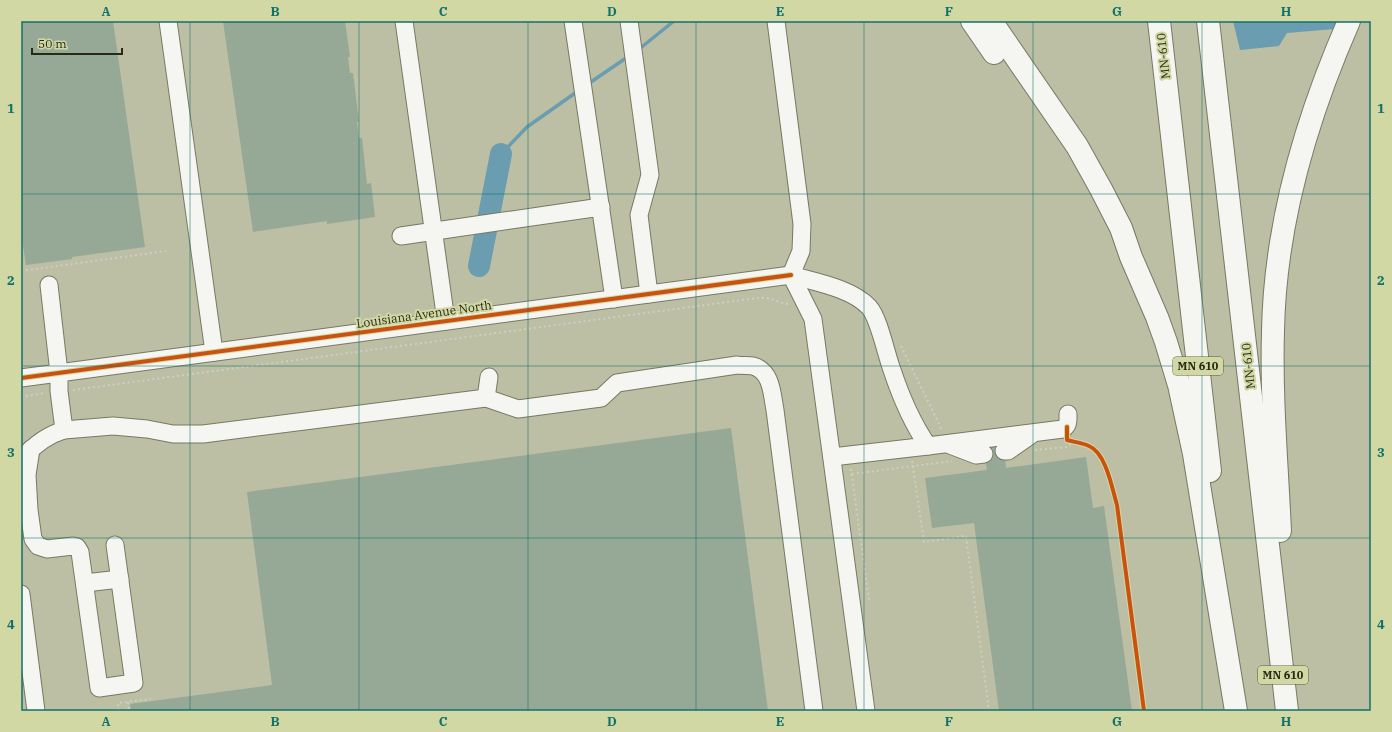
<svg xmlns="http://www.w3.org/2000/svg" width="1392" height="732" font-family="'IBM Plex Serif',serif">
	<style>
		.water { fill: #699daf }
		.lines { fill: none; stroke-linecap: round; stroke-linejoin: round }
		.stream { stroke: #699daf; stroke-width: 3.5 }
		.river { stroke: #699daf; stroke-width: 22 }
		.building { fill: #96a896 }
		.minor-casing { stroke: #777964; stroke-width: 19 }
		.highway-casing { stroke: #777964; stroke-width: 24 }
		.path { stroke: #cecec6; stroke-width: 2; stroke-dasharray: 2 3; stroke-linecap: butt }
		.minor { stroke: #f5f5f1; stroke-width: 17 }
		.highway { stroke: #f5f5f1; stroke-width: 22 }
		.cycleway-casing { stroke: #d2d8a4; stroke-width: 6 }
		.cycleway { stroke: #cb520e; stroke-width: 4 }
		.grid { fill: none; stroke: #10726a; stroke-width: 1; stroke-opacity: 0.55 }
		.labels { text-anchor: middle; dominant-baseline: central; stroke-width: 4; stroke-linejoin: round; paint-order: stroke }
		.shield { fill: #d2d8a4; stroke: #5b5e41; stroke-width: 1 }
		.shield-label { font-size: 11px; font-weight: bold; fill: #282a16 }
		.street-label { font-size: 12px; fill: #282a16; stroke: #d2d8a4 }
		.neatline { fill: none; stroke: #10726a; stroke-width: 1.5 }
		.grid-label { font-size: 13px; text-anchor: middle; font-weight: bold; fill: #10726a }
	</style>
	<rect width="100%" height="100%" fill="#bcbfa3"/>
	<polygon class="water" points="1233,21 1349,21 1346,28 1287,33 1279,46 1240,50"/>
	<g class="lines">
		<g class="stream">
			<polyline points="638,50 674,21"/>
			<polyline points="588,84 629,56"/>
			<polyline points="501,154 527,127 578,91"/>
		</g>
		<polyline class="river" points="479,266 501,154"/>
	</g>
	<g class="building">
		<polygon points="21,21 113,21 145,247 72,257 72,259 26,265 21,233"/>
		<polygon points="223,21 345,21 350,57 348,57 350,73 353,73 359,122 357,122 359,138 362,138 367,184 371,183 375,217 327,224 327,221 253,232"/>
		<polygon points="731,428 768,711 131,711 130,704 272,685 247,492"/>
		<polygon points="1004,444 1006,468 1086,457 1093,508 1104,506 1132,711 999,711 974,523 932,528 925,478 987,470 983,447"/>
	</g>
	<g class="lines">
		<defs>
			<g id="minor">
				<polyline points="168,21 214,352"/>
				<polyline points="404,21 446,321"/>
				<polyline points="573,21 614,299"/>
				<polyline points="629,21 650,175 639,215 649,294"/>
				<polyline points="776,21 802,224 801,251 791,275"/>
				<polyline points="401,236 601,207"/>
				<polyline points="791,275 813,319 866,711"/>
				<path d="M 49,285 L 59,373 L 59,391 L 64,430 L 113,426 L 147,429 L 173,434 L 203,434 L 486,398 L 518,409 L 601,398 L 617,383 L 737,365 C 742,366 749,365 753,366 C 772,371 772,395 775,410 L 814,711"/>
				<path d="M 21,378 L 791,275 C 815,282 851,288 869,307 C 879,318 886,354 892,370 C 901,397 912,423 928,446 L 832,457"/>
				<polyline points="486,398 489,377"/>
				<polyline points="950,445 976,455 984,454"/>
				<path d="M 928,446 L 1063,429 C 1069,425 1068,420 1068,414"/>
				<polyline points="31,449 27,475 29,510 33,539 38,546 47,549 73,546 77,547 80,552 99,688 134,683 115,545"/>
				<polyline points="1004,451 1008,451 1031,435"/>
				<path d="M 24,457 C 35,444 48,435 64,430"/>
				<polyline points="85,583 120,579"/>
				<polyline points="21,594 36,711"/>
			</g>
			<g id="highway">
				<polyline points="972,21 994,53"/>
				<polyline points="991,21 1077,146 1101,189 1121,228 1131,257 1157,317 1166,342 1179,385 1194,454 1236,711"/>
				<polyline points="1159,21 1210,471"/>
				<polyline points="1208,21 1287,711"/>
				<path d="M 1280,531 C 1277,465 1271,398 1273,331 C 1275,223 1306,119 1349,21"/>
			</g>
		</defs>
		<use href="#minor" class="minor-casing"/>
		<use href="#highway" class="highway-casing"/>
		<g class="path">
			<polyline points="21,271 166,251"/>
			<polyline points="901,346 942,430"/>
			<path d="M 73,390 L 757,298 C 772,296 776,303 789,304"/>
			<polyline points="21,397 45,393"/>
			<polyline points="1035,450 1067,447 1073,442"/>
			<polyline points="912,461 924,542 966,536 989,711"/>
			<polyline points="851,469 869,600"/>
			<polyline points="852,474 952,461"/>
			<polyline points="128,702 129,711"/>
			<polyline points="119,711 118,703 151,699"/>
		</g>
		<use href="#minor" class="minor"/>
		<use href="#highway" class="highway"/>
		<defs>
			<g id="cycleway">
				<polyline points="21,378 791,275"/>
				<path d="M 1067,427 L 1067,440 C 1074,442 1083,443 1089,446 C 1106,453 1112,488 1117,505 L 1144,711"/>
			</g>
		</defs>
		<use href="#cycleway" class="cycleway-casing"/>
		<use href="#cycleway" class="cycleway"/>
	</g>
	<path class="grid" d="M 190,21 L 190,711M 359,21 L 359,711M 528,21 L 528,711M 696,21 L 696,711M 864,21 L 864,711M 1033,21 L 1033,711M 1202,21 L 1202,711M 21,194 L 1371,194M 21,366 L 1371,366M 21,538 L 1371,538"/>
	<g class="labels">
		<g class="shield">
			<rect x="1173" y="357" width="50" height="18" rx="3"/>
			<rect x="1258" y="666" width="50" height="18" rx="3"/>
		</g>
		<g class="shield-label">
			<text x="1198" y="366">MN 610</text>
			<text x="1283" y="675">MN 610</text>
		</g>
		<g class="street-label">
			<text transform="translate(1163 56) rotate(-96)">MN-610</text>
			<text transform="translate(424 314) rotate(-8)">Louisiana Avenue North</text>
			<text transform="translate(1248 366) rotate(-96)">MN-610</text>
		</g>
	</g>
	<rect width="1392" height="732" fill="none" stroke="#d2d8a4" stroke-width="44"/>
	<path d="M32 48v6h90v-6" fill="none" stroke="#282a16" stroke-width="2"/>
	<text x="38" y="48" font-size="12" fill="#282a16" stroke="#d2d8a4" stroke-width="3" paint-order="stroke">50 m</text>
	<rect x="22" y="22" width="1348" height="688" class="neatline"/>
	<g class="grid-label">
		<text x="106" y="16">A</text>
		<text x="275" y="16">B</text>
		<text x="443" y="16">C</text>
		<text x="612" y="16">D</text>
		<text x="780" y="16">E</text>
		<text x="949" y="16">F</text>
		<text x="1117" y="16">G</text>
		<text x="1286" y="16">H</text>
		<text x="11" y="113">1</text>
		<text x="1381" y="113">1</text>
		<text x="11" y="285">2</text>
		<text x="1381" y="285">2</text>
		<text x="11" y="457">3</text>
		<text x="1381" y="457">3</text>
		<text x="11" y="629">4</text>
		<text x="1381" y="629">4</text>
		<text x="106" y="726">A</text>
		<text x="275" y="726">B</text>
		<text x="443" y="726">C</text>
		<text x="612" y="726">D</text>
		<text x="780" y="726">E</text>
		<text x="949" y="726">F</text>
		<text x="1117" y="726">G</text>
		<text x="1286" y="726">H</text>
	</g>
</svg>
